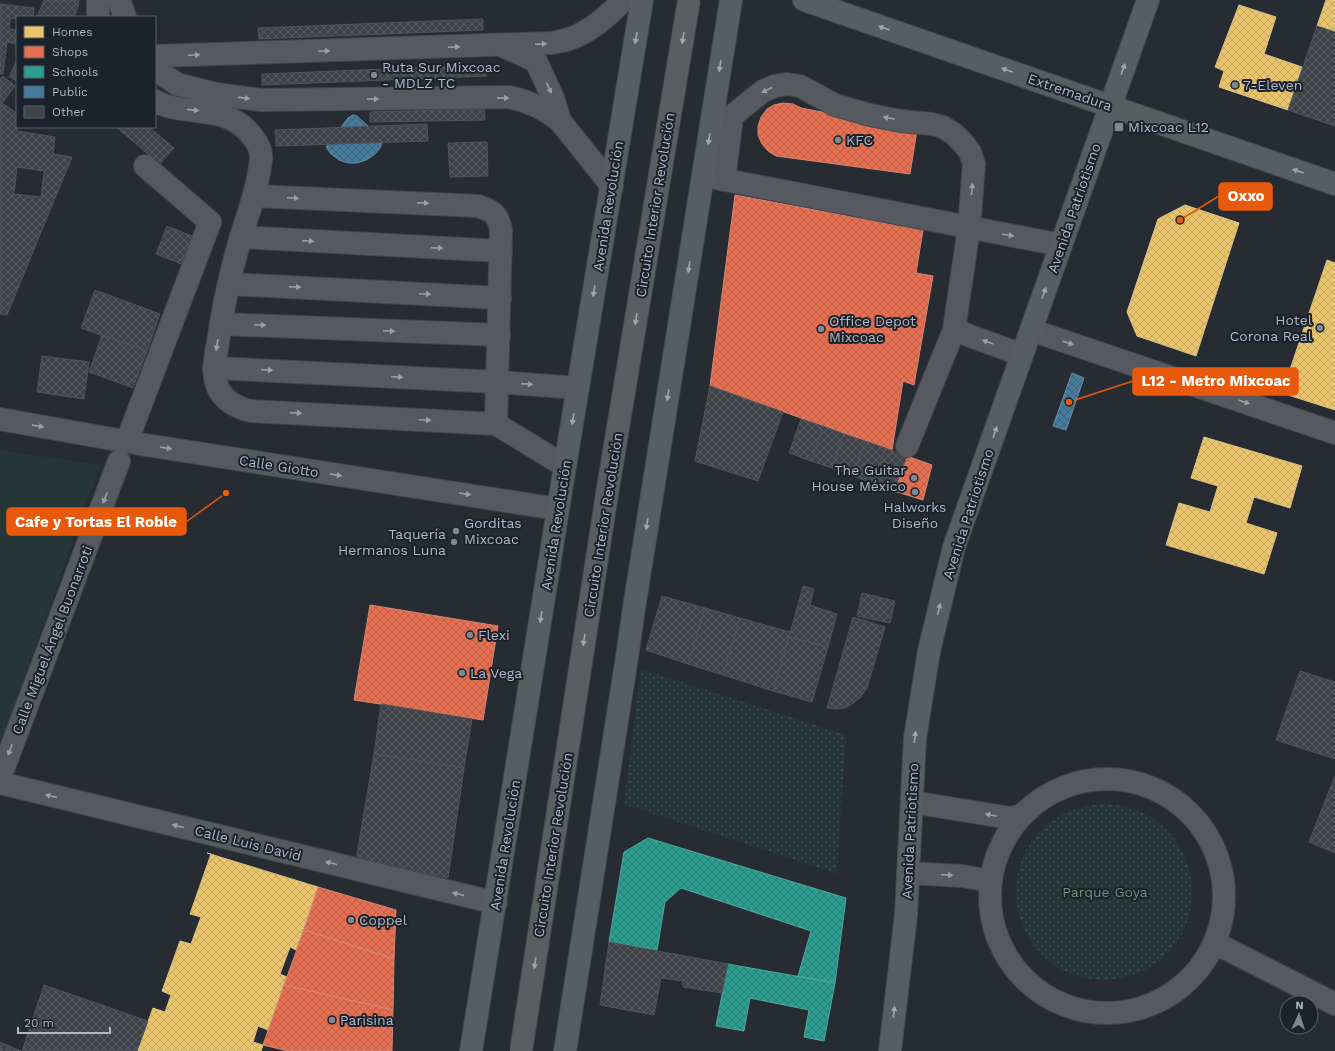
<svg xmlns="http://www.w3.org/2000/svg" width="1335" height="1051" font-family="'Work Sans',sans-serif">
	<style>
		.green { fill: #253638 }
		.park { fill: url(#park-dots) }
		.homes { fill: url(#homes-cross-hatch); stroke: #d8c085 }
		.shops { fill: url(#shops-cross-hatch); stroke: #d68574 }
		.schools { fill: url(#schools-cross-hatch); stroke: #52a59f }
		.public { fill: url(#public-cross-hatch); stroke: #658da9 }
		.building { fill: url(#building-cross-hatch); stroke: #4f535a; fill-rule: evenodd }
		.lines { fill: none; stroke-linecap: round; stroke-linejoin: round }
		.minor-casing { stroke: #44484d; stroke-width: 24 }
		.major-casing { stroke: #44484f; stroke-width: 24 }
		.minor { stroke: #565a60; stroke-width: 22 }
		.major { stroke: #585d62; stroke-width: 22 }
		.highway-bridge-casing { stroke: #44484d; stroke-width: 24; stroke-linecap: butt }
		.highway-bridge { stroke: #5b5e61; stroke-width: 22 }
		.oneway { fill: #9ea6b0 }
		.oneway2 { fill: #9fa6b0 }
		.oneway3 { fill: #9aa0ab }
		.poi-dot { fill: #808791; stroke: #1b222c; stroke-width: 1.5 }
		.labels { text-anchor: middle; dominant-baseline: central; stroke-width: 4; stroke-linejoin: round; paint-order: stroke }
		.poi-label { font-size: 14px; fill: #b0b8c4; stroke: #1b222c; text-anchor: start }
		.street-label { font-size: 14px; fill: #b0b8c4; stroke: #1b222c }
		.park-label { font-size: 14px; fill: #699372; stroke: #1b222c }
		.leader { fill: none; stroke: #e8590c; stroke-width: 1.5 }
		.callout-dot { fill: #e8590c; stroke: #1b222c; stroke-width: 1.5 }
		.callout { fill: #e8590c; stroke: #e8590c; stroke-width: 1.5 }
		.callout-label { font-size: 15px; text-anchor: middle; font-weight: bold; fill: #fff }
	</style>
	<defs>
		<pattern id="park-dots" width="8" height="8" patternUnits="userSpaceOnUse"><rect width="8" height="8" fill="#253638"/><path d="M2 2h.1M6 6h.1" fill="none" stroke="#425153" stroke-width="1.8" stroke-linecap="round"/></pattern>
		<pattern id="homes-cross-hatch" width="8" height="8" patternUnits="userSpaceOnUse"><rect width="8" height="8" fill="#e9c46a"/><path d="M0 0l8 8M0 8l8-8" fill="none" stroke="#c5a861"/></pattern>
		<pattern id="shops-cross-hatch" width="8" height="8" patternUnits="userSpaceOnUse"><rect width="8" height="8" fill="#e76f51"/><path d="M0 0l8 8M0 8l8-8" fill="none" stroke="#ba614c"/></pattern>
		<pattern id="schools-cross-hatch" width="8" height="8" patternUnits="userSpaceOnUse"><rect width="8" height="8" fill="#2a9d8f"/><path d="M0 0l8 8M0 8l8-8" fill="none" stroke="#2d7e76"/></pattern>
		<pattern id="public-cross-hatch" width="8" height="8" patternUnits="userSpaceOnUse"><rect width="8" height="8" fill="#457b9d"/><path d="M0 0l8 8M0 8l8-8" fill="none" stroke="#3f637b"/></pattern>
		<pattern id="building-cross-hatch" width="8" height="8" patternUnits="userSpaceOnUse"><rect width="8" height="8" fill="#3f4348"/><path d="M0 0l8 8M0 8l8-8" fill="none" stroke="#585c61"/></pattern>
	</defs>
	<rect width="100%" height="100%" fill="#272c32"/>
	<polygon class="green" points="0,450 100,465 0,747"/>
	<g class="park">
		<polygon points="641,669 846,735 837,874 624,804"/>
		<circle cx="1104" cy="892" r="88"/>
	</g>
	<g class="homes">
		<polygon points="1326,0 1335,0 1335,32 1317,26"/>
		<polygon points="1239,5 1276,17 1264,54 1302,67 1288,110 1219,87 1224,71 1215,67"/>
		<polygon points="1185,205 1239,223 1196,356 1137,336 1127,312 1158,219"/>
		<polygon points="1327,260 1335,263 1335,410 1282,393"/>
		<polygon points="1204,437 1302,466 1290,508 1254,497 1246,523 1277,533 1264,574 1166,545 1179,503 1210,512 1218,486 1191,478"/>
		<polygon points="207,853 318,887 296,950 290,947 280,974 287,977 268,1030 258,1026 253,1042 263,1045 261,1051 137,1051 153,1008 165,1012 171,995 162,991 180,941 191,944 201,917 190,914 211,854"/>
	</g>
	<g class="shops">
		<polygon points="783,103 793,104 801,108 917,130 910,174 776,156 768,151 762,144 758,135 758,126 761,117 767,109 774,105"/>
		<polygon points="735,195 923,230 916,273 933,276 914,385 903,381 892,450 710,386"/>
		<polygon points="907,456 932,465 923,500 894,491"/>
		<polygon points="370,605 498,626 483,720 354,700"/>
		<polygon points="318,887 396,910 394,959 304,930"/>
		<polygon points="304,930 394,959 393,1010 284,985"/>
		<polygon points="284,985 393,1010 392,1051 288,1051 263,1045"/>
	</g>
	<g class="schools">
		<polygon points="648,838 846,898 835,983 798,976 811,931 681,888 665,902 657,950 609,942 624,852"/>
		<polygon points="728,964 835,983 824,1041 804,1037 809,1010 750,998 744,1031 716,1026"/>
	</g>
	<g class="public">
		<polygon points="353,115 357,116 383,140 380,148 374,155 366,160 357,163 348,163 339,160 331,154 326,147 348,118"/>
		<polygon points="1072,373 1084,378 1066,430 1053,426"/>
	</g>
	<g class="building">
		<polygon points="44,0 79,0 78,7 74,17 37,17"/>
		<polygon points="0,4 34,8 33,17 17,17 17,19 10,18 9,29 17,30 17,44 7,42 3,74 0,74"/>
		<polygon points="483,19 483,30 259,39 258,28"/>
		<polygon points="1317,26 1335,32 1335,126 1288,110"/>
		<polygon points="16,62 17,63 17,81 9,77"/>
		<polygon points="486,65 487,76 262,85 262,74"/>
		<polygon points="3,76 15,86 2,103 0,102 0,79"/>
		<path d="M 0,102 L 17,113 L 17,131 L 55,137 L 53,154 L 72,157 L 7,315 L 0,314 ZM 17,167 L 44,171 L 41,197 L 14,194 Z"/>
		<polygon points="484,109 485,120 370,122 370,112"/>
		<polygon points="427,124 428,141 276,146 275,130"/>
		<polygon points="116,127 149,127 174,148 160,164"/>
		<polygon points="487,142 488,176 450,177 448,143"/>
		<polygon points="167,226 192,236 181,264 156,254"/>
		<polygon points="95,290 160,314 147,351 81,328"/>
		<polygon points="102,335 147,351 133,388 89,372"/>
		<polygon points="42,356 89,362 84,399 37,392"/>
		<polygon points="710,386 783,412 758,481 695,461"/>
		<polygon points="801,419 823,426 811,461 789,453"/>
		<polygon points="823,426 844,434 832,468 811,461"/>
		<polygon points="844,434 865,441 853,476 832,468"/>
		<polygon points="865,441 885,448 873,483 853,476"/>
		<polygon points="885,448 907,456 894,491 873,483"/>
		<polygon points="803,586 814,589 810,605 837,614 828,647 789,637"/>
		<polygon points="862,593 895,601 890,623 857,616"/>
		<polygon points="662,596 705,608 688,664 646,650"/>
		<polygon points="705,608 740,618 723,675 688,664"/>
		<polygon points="853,617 885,627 867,688 861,697 852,704 844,708 835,709 827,708"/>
		<polygon points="740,618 790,632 773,691 723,675"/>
		<polygon points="789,637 828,647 812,702 773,691"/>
		<polygon points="1300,671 1335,682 1335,759 1276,740"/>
		<polygon points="381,704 472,719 464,768 374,754"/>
		<polygon points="374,754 464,768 448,878 356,860"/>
		<polygon points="1335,776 1335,853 1309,842"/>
		<polygon points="609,942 728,964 722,993 683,987 683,981 661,978 654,1015 600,1005"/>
		<polygon points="44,985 148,1021 137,1051 22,1051"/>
		<polygon points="0,1042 21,1051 0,1051"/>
	</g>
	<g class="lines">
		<defs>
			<g id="minor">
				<polyline points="98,0 98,17"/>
				<polyline points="119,0 125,17"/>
				<polyline points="505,47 536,61 553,98 560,121"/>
				<path d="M 155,56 L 551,43 C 557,42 563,41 569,39 C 588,33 610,15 623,0"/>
				<path d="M 155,68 L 159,72 L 177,84 L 216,94 L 261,100 L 509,97 C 529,101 544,108 560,121 L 612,186"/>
				<path d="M 155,101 C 187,118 226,102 252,136 C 256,141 261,149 261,156 C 262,159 260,164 260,168 C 257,186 252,203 246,221 C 233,260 224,301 218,342 C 216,354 213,366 215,378 C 218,397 233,407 251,411 L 496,424 L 565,466"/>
				<polyline points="710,177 1061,245"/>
				<polyline points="724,180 732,116 763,91 775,86 787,84 800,86 835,105 870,115 901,121 932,124 943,127 954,134 963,143 970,152 974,164 969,228 954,330 907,446"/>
				<path d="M 254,196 L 478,206 C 493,211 498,214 501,230 L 496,424"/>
				<polyline points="241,237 501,251"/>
				<polyline points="229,284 500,298"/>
				<polyline points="221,324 499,335"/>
				<polyline points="954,330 1022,355"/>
				<polyline points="1031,330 1335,433"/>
				<polyline points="214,368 497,382 578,388"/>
				<polyline points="0,419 146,445 558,509"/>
				<polyline points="127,441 210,222 145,166"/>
				<polyline points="0,773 4,767 119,461"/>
				<circle cx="1107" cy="896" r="117"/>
				<polyline points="0,783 496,903"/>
				<polyline points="912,802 1010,818 1020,816 1028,810"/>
				<polyline points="908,873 962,876 990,881"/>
				<polyline points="1215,943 1335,1004"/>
			</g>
			<g id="major">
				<polyline points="804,0 1335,184"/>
				<polyline points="471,1051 565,466 642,0"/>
				<polyline points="565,1051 627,657 634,608 731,0"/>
				<polyline points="890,1051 906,915 915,738 929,651 954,547 1148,0"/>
			</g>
		</defs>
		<use href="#minor" class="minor-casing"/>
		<use href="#major" class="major-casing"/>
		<use href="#minor" class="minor"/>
		<use href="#major" class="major"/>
		<defs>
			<polyline id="highway-bridge" points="521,1051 607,494 689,0"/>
		</defs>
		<use href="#highway-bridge" class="highway-bridge-casing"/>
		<use href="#highway-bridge" class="highway-bridge"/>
	</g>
	<defs><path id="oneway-solid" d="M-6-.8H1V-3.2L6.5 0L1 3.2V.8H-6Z"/></defs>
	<g class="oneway">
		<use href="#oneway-solid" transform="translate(884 28) rotate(-161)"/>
		<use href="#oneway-solid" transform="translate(636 38) rotate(100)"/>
		<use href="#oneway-solid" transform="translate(720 66) rotate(99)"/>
		<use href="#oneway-solid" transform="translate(1123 69) rotate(-70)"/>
		<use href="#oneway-solid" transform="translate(1007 70) rotate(-161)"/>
		<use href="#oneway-solid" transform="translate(709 139) rotate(99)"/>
		<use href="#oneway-solid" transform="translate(1298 171) rotate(-161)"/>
		<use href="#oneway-solid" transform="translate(689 267) rotate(99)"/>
		<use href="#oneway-solid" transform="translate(594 291) rotate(99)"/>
		<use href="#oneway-solid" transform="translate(1044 293) rotate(-71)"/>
		<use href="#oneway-solid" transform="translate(668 395) rotate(99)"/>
		<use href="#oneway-solid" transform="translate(573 419) rotate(100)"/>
		<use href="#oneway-solid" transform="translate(995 432) rotate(-71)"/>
		<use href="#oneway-solid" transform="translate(647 524) rotate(99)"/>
		<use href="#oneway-solid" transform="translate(939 609) rotate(-76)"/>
		<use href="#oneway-solid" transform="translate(541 617) rotate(99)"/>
		<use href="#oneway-solid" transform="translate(915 737) rotate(-83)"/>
		<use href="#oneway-solid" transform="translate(894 1012) rotate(-83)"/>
	</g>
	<g class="oneway2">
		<use href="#oneway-solid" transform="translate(683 38) rotate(99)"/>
		<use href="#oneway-solid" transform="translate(636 319) rotate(99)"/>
		<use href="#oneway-solid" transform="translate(584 640) rotate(99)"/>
		<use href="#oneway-solid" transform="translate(535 963) rotate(99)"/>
	</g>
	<g class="oneway3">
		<use href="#oneway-solid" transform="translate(541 44) rotate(-2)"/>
		<use href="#oneway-solid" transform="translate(454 47) rotate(-2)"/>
		<use href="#oneway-solid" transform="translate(324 51) rotate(-2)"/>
		<use href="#oneway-solid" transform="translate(194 55) rotate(-2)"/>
		<use href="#oneway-solid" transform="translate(549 88) rotate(66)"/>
		<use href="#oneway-solid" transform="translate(767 90) rotate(153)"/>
		<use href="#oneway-solid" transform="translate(244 98) rotate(8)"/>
		<use href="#oneway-solid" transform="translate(503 98) rotate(1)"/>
		<use href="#oneway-solid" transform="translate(373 99) rotate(-1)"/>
		<use href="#oneway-solid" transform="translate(193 110) rotate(6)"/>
		<use href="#oneway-solid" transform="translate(889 118) rotate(-169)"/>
		<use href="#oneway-solid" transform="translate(972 189) rotate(-86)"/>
		<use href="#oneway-solid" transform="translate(293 198) rotate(3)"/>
		<use href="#oneway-solid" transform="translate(423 203) rotate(3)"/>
		<use href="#oneway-solid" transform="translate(1008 235) rotate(10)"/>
		<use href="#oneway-solid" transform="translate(308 241) rotate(3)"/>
		<use href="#oneway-solid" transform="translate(437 248) rotate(3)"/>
		<use href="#oneway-solid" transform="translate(295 287) rotate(3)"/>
		<use href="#oneway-solid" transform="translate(425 294) rotate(3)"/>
		<use href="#oneway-solid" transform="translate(260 325) rotate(2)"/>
		<use href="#oneway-solid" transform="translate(389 331) rotate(2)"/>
		<use href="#oneway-solid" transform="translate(988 342) rotate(-160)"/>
		<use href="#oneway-solid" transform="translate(1068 343) rotate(19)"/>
		<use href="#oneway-solid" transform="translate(217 345) rotate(99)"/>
		<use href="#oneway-solid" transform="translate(267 370) rotate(3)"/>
		<use href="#oneway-solid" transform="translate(397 377) rotate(3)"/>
		<use href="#oneway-solid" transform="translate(527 384) rotate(4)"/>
		<use href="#oneway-solid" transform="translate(1244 402) rotate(19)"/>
		<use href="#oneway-solid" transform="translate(296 413) rotate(3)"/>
		<use href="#oneway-solid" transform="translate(425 420) rotate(3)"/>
		<use href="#oneway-solid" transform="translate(38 426) rotate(10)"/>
		<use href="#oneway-solid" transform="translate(166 448) rotate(9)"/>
		<use href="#oneway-solid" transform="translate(336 475) rotate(9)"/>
		<use href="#oneway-solid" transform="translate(465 494) rotate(9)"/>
		<use href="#oneway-solid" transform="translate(105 498) rotate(111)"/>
		<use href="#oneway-solid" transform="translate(10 750) rotate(111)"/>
		<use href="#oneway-solid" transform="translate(51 796) rotate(-166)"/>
		<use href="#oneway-solid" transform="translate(991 815) rotate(-168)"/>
		<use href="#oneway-solid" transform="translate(178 826) rotate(-166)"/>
		<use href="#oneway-solid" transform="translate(331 863) rotate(-166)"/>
		<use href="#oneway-solid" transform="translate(947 875) rotate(3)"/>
		<use href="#oneway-solid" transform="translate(458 894) rotate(-167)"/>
	</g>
	<g class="poi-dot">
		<circle cx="374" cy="75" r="4"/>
		<circle cx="1235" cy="85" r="4"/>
		<rect x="1114" y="122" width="10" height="10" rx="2"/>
		<circle cx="838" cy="140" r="4"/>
		<circle cx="1320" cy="328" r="4"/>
		<circle cx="821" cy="329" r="4"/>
		<circle cx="914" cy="478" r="4"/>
		<circle cx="915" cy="492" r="4"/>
		<circle cx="456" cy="531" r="4"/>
		<circle cx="454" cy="542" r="4"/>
		<circle cx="470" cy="635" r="4"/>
		<circle cx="462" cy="673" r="4"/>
		<circle cx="351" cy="920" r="4"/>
		<circle cx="332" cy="1020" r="4"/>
	</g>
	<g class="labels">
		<g class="poi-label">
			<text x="382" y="67">Ruta Sur Mixcoac<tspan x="382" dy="16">- MDLZ TC</tspan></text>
			<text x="1243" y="85">7-Eleven</text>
			<text x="1128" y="127">Mixcoac L12</text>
			<text x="846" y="140">KFC</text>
			<text x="1312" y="320" text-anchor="end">Hotel<tspan x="1312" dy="16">Corona Real</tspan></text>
			<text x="829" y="321">Office Depot<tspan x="829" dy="16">Mixcoac</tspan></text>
			<text x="906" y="470" text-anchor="end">The Guitar<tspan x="906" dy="16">House México</tspan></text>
			<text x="915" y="507" text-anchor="middle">Halworks<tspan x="915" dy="16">Diseño</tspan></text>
			<text x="464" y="523">Gorditas<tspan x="464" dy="16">Mixcoac</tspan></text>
			<text x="446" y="534" text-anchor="end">Taquería<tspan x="446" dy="16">Hermanos Luna</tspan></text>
			<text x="478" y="635">Flexi</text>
			<text x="470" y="673">La Vega</text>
			<text x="359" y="920">Coppel</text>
			<text x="340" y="1020">Parisina</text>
		</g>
		<g class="street-label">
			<text transform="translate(1070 92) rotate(19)">Extremadura</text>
			<text transform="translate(655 205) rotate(-81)">Circuito Interior Revolución</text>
			<text transform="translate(608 206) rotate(-81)">Avenida Revolución</text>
			<text transform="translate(1074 208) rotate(-71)">Avenida Patriotismo</text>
			<text transform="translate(279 466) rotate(9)">Calle Giotto</text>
			<text transform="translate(968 514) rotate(-72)">Avenida Patriotismo</text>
			<text transform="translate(556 525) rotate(-81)">Avenida Revolución</text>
			<text transform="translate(603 525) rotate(-81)">Circuito Interior Revolución</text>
			<text transform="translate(52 640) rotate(-69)">Calle Miguel Ángel Buonarroti</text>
			<text transform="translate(910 831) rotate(-87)">Avenida Patriotismo</text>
			<text transform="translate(248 843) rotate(14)">Calle Luis David</text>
			<text transform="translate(505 845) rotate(-81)">Avenida Revolución</text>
			<text transform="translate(553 845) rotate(-81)">Circuito Interior Revolución</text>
		</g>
		<g class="park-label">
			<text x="1105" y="892">Parque Goya</text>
		</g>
	</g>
	<path class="leader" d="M1180 220L1219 196M1069 402L1133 381M226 493L186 522"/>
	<g class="callout-dot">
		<circle cx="1180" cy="220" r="4"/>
		<circle cx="1069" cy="402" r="4"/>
		<circle cx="226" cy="493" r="4"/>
	</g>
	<g class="callout">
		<rect x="1219" y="183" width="53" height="27" rx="4"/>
		<rect x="1133" y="368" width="165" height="27" rx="4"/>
		<rect x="7" y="508" width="179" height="27" rx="4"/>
	</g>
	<g class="callout-label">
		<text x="1246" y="201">Oxxo</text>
		<text x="1216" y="386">L12 - Metro Mixcoac</text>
		<text x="96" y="527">Cafe y Tortas El Roble</text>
	</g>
	<rect x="16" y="16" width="140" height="112" fill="#1b222c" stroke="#575e69"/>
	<rect x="24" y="26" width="20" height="12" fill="#e9c46a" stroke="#575e69"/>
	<text x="52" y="36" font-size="12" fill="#b0b8c4">Homes</text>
	<rect x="24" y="46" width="20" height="12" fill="#e76f51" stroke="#575e69"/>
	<text x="52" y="56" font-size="12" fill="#b0b8c4">Shops</text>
	<rect x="24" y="66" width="20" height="12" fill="#2a9d8f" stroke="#575e69"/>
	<text x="52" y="76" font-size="12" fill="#b0b8c4">Schools</text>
	<rect x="24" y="86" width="20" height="12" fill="#457b9d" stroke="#575e69"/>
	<text x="52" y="96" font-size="12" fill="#b0b8c4">Public</text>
	<rect x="24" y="106" width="20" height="12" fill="#3f4348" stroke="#575e69"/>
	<text x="52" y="116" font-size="12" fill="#b0b8c4">Other</text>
	<g transform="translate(1299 1015) rotate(3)"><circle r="19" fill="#1b222c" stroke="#575e69"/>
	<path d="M0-3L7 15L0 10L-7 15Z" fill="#808791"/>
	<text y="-6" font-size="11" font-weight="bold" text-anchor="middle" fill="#b0b8c4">N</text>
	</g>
	<path d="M18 1027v6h92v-6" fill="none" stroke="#b0b8c4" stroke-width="2"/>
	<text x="24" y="1027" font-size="12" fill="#b0b8c4" stroke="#1b222c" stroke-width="3" paint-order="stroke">20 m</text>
</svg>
